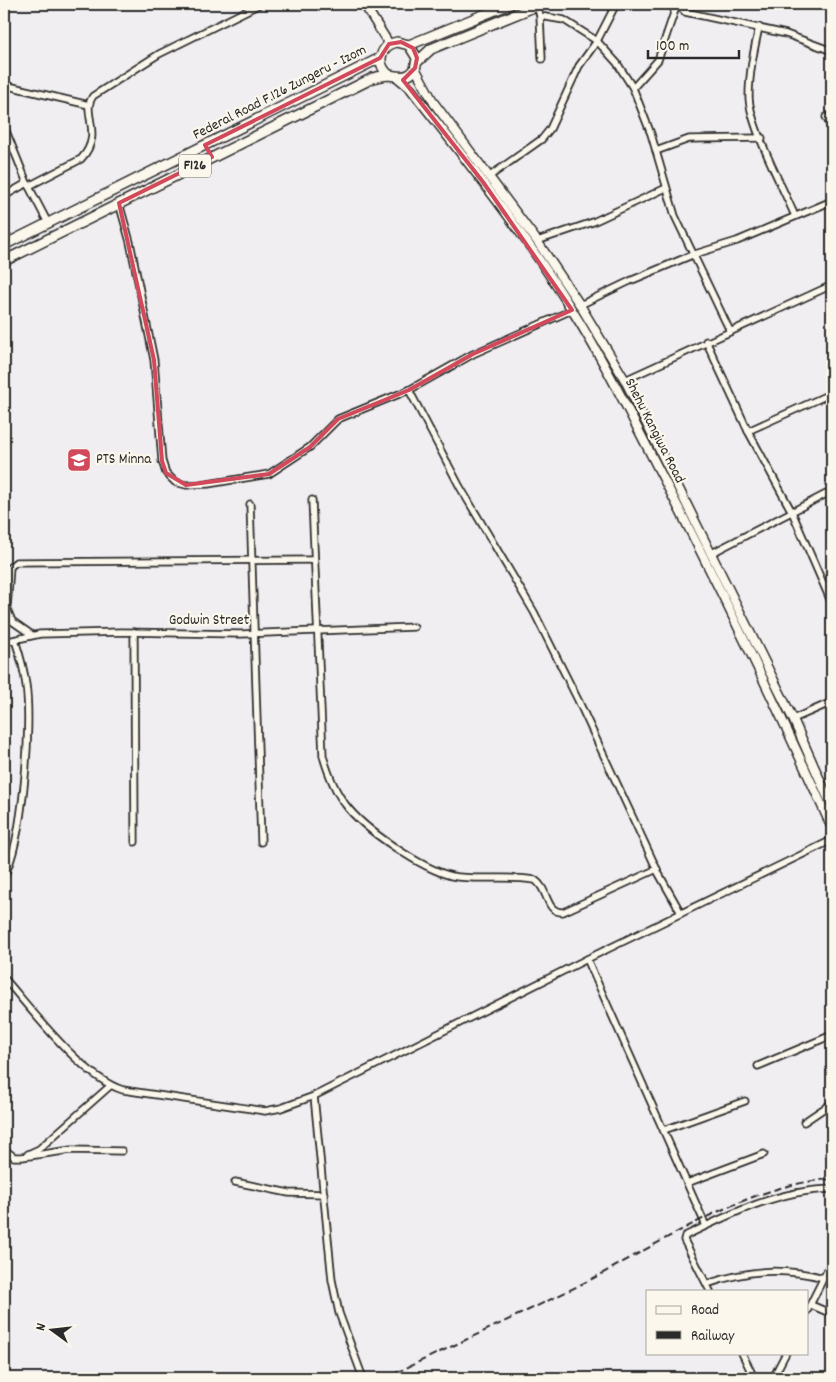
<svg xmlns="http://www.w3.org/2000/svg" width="836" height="1382" font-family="Dekko,sans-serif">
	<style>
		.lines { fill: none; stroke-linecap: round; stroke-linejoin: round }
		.street-casing { stroke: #2b2b2b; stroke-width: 9 }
		.secondary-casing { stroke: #2b2b2b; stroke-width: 11 }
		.primary-casing { stroke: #2b2b2b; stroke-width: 12 }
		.street { stroke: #fbf7ec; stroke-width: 5.5 }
		.secondary { stroke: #fbf7ec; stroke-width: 8 }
		.primary { stroke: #fbf7ec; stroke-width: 9 }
		.rail { stroke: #2b2b2b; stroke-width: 2; stroke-dasharray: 8 4; stroke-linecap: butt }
		.marked { fill: none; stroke: #d1495b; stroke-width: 4; stroke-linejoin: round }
		.labels { text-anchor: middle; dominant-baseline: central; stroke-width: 4.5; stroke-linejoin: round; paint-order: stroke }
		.shield { fill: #fbf7ec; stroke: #696865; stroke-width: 1 }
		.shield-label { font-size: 14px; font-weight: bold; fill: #2b2b2b }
		.street-label { font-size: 15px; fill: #2b2b2b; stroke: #fbf7ec }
		.poi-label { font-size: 15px; fill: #2b2b2b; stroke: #fbf7ec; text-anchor: start }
	</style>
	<rect width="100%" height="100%" fill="#f0eef0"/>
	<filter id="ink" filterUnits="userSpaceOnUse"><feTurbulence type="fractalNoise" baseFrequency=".02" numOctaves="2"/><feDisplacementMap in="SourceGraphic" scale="10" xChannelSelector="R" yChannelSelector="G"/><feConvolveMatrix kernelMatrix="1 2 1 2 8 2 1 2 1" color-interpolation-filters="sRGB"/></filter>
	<g filter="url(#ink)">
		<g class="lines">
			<defs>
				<g id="street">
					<polyline points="677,4 685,12 786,34 832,51"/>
					<polyline points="537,5 540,16 564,20 597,41 617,63 633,88 651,134 675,216 730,331"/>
					<polyline points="540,16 542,59"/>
					<path d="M 759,27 C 754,50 749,73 749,97 C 750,126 782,186 795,216"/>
					<polyline points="4,85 89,105"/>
					<polyline points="633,88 658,60 677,4"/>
					<polyline points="826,117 832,129"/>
					<polyline points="4,126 27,183 48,223"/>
					<polyline points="656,151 689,139 762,138"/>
					<polyline points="490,176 542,139 550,129 579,66 597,41 616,4"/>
					<path d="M 29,186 L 81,159 C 105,133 80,113 93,96 L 159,54 L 260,4"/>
					<polyline points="4,196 27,183"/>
					<polyline points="119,203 130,242 154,360 162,461 166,473 175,482 186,485 208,484 269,474 310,447 338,419 409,390 473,354 572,310"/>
					<polyline points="537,241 593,222 666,188"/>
					<polyline points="580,305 630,281 692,255 737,241 832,201"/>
					<polyline points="706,341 748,431 792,512 832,604"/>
					<polyline points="625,380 832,285"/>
					<polyline points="409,390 460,487 534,612 578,700 659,874 681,913"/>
					<polyline points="748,431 832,393"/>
					<path d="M 312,500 L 323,756 C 328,773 334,790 345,804 C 363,829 422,869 452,876 C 479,881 508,875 535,880 C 549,889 545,913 563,912 L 657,869"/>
					<polyline points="250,504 261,842"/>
					<polyline points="710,554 832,491"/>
					<polyline points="134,632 135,842"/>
					<polyline points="32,635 12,621 7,609 10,567 16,562 314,560"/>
					<polyline points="4,642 40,634 122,632 241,634 414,627"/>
					<polyline points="793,719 832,702"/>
					<path d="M 4,876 C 23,842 32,725 26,685 C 24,669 20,655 15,640"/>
					<polyline points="587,959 706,1226"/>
					<path d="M 4,978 C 32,1010 83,1078 123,1090 L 265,1111 L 281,1108 L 314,1096 L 587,959 L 832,840"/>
					<polyline points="758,1066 832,1035"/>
					<polyline points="314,1096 332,1280 339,1313 363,1378"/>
					<polyline points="804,1122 832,1103"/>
					<polyline points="664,1130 745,1101"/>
					<polyline points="4,1149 14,1157 22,1157 71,1150 122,1151"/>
					<polyline points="28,1154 39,1149 110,1086"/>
					<polyline points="235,1182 289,1193 324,1194"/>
					<polyline points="687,1183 764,1154"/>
					<path d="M 707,1284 C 748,1270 781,1267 824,1278"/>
					<path d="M 710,1291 L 684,1240 L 685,1236 C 732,1213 779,1190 832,1189"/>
					<polyline points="811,1305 832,1314"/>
					<polyline points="807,1311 832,1261"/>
					<polyline points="742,1353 754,1378"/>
					<polyline points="773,1378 786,1353"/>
				</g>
				<g id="secondary">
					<polyline points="364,4 389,44"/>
					<polyline points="415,68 434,103 537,241 580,305 625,380 793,719 832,807"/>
					<path d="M 398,78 L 410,88 C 466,160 524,232 572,310 C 605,362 632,418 660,472 C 721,589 778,708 832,828"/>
				</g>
				<g id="primary">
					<polyline points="409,45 510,4"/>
					<polyline points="416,63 431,49 541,4"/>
					<polyline points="4,245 380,58"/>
					<path d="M 4,261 L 373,78 C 378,77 384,75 389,75 C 404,78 416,78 417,58 L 409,45 L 397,42 C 379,46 376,64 389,75"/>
				</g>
			</defs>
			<use href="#street" class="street-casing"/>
			<use href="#secondary" class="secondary-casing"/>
			<use href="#primary" class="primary-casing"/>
			<use href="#street" class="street"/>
			<use href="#secondary" class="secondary"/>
			<use href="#primary" class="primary"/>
			<path class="rail" d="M 385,1378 C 454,1345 522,1314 590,1280 C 664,1241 748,1184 832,1179"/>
		</g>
	</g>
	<path class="marked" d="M 401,42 L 413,48 L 417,58 L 415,68 L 403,80 L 483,182 L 572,310 L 473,354 L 409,390 L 338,419 L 310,447 L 269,474 L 186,485 L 166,473 L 162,461 L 154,360 L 119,203 L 212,157 L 205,145 L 380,58 L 389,44 Z"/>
	<defs>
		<symbol id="university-square" viewBox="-11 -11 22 22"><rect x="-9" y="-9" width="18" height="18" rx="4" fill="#d1495b" stroke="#fbf7ec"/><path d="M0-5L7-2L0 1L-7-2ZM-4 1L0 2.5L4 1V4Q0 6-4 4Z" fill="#fff"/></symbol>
	</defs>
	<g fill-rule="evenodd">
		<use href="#university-square" x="65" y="446" width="28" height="28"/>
	</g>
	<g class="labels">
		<rect class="shield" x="179" y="154.5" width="32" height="23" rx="4"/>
		<g class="shield-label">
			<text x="195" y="166">F126</text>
		</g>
		<g class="street-label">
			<text transform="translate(280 93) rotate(-27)">Federal Road F.126 Zungeru - Izom</text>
			<text transform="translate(654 431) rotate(63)">Shehu Kangiwa Road</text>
			<text x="209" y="621">Godwin Street</text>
		</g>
		<g class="poi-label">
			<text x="96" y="460">PTS Minna</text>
		</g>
	</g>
	<rect width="836" height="1382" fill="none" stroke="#fbf7ec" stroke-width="20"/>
	<rect x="10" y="10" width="816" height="1362" fill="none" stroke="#2b2b2b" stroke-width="2" filter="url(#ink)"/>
	<rect x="646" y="1290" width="162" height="65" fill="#fbf7ec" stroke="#a8a59f"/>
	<rect x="656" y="1306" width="25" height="8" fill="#fbf7ec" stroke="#a8a59f"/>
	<text x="691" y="1314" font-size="15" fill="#2b2b2b">Road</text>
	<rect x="656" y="1331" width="25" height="8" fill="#2b2b2b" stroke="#a8a59f"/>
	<text x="691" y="1340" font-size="15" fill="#2b2b2b">Railway</text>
	<g transform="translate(52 1330) rotate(285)" stroke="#fbf7ec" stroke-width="4" paint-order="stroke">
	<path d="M0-4L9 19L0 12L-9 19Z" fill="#2b2b2b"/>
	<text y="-8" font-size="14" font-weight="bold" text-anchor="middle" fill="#2b2b2b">N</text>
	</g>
	<path d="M648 50v8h91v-8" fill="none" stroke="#2b2b2b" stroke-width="2.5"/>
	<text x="656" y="50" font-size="15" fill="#2b2b2b" stroke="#fbf7ec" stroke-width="4" paint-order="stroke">100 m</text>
</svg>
